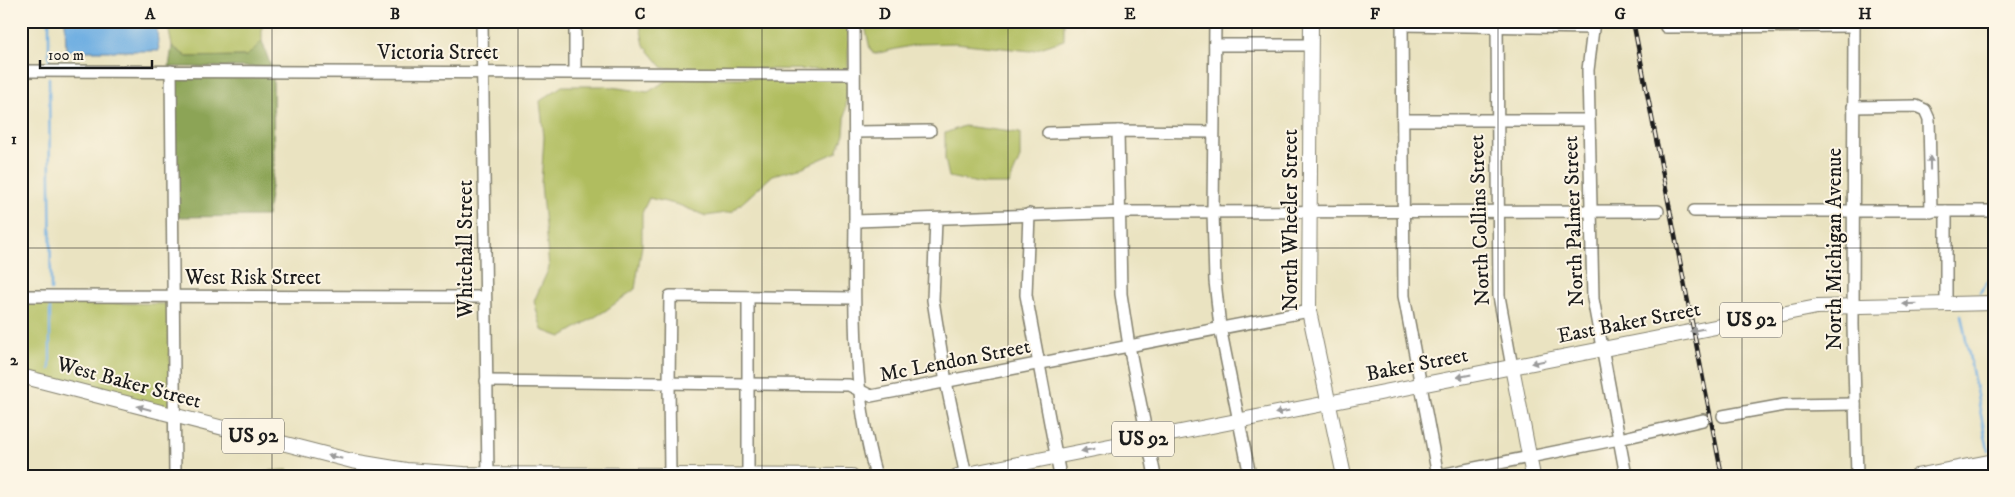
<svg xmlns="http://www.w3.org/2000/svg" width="2015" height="497" font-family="'IM FELL DW Pica',serif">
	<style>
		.green { fill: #b0bd5f; stroke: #666c3e }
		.forest { fill: #8ca456; stroke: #546039 }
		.water { fill: #6fafe2; stroke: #46667f }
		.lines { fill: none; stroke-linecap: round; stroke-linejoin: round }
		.stream { stroke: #6fafe2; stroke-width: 2.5 }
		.minor-casing { stroke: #83806e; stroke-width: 14 }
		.major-casing { stroke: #83806e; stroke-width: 16 }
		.minor { stroke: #fff; stroke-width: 11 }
		.major { stroke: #fff; stroke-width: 14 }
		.rail-casing { stroke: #1c1c1c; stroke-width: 4.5 }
		.rail { stroke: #fcf5e5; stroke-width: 2.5; stroke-dasharray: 8; stroke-linecap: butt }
		.oneway { fill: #999 }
		.grid { fill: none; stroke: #1c1c1c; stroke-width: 1; stroke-opacity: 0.55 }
		.labels { text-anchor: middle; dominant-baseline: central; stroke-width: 4; stroke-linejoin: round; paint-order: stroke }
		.shield { fill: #fcf5e5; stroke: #5f5d58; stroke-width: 1 }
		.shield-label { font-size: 20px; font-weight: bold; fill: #1c1c1c }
		.street-label { font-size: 21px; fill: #1c1c1c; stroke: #fcf5e5 }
		.neatline { fill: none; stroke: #1c1c1c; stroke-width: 2 }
		.grid-label { font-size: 16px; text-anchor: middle; font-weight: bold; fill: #1c1c1c }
	</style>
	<rect width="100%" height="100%" fill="#fcf5e5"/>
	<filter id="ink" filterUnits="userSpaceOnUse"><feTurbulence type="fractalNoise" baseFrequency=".02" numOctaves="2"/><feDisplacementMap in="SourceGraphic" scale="10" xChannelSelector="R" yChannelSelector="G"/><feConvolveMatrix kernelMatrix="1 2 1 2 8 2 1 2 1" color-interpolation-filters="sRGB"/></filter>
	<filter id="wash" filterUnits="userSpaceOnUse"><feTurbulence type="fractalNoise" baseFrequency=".0096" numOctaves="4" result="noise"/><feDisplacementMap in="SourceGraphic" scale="20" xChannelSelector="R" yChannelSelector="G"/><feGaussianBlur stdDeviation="1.12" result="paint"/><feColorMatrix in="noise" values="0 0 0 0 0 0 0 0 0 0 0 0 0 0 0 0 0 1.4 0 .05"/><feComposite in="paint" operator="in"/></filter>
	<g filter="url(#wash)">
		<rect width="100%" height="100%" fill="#eae3c1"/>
		<g class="green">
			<polygon points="167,21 262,21 262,41 247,56 187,57 172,46"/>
			<polygon points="639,21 849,21 848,70 663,68 644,45"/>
			<polygon points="864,21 1064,21 1064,40 1031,51 956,43 919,44 874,54 870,49"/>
			<polygon points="671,78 848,78 844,134 837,152 803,167 773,175 732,212 706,216 679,205 649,198 642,213 642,245 635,289 605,311 561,337 542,330 534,301 549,268 541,184 544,137 540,101 562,86 603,86 648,92"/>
			<polygon points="964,126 1020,133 1020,158 1009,184 983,184 949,177 945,159 945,133"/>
			<polygon points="54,302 169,304 171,410 21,371 21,304"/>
			<polygon points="288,470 291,476 265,476 266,471"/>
		</g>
		<g class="forest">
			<polygon points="262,41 271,67 169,67 172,46 187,57 247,56"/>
			<polygon points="175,76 273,76 274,165 267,216 176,217"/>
		</g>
		<polygon class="water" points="65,21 156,21 159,51 66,51"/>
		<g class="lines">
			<g class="stream">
				<polyline points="49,21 49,62"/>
				<polyline points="49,78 51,290"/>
				<polyline points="1980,292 1994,274"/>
				<polyline points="1961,315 1988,450"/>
				<polyline points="50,369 50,303"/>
			</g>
		</g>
	</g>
	<g filter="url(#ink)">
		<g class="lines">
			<defs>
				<g id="minor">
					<polyline points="482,21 488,476"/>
					<path d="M 854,21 C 854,87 855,153 855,219 C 854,306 852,391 876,476"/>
					<polyline points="1215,21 1213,211 1215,281 1220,327 1250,476"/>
					<polyline points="1402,21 1404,296 1438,476"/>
					<polyline points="1497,21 1499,296 1512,367"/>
					<polyline points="1594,21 1588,70 1593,299 1626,476"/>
					<polyline points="1854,21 1853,325 1857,476"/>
					<polyline points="1402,25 1593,28"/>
					<polyline points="1666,27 1854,26"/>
					<polyline points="1215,45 1310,45"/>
					<polyline points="21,71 854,74"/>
					<polyline points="171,71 175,476"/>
					<polyline points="575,72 575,21"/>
					<polyline points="1853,107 1916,106 1925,110 1929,119 1931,212"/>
					<polyline points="1403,120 1588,120"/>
					<polyline points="1118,131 1121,294 1129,346 1155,476"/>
					<polyline points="855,132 930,131"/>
					<polyline points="1048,133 1118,131 1213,132"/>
					<polyline points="1694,211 1994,211"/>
					<polyline points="1946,211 1946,304"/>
					<polyline points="1029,214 1026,295 1060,476"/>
					<polyline points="936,219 933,300 946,382 966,476"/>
					<polyline points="855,221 1128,212 1658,211"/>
					<polyline points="21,296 484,297"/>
					<polyline points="486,381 849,385 871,396 1309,311"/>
					<polyline points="1723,416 1784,405 1855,404"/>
					<polyline points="670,475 669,384 670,296 854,298"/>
					<polyline points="748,476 748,298"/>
					<polyline points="1435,476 1619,439 1703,420"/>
				</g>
				<g id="major">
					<polyline points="1311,21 1309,311 1344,476"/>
					<polyline points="1512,367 1533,476"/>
					<polyline points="21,376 352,461 406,470 464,474 852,476"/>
					<polyline points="957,476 1817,307 1994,303"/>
					<polyline points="1916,476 1994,461"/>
				</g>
			</defs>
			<use href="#minor" class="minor-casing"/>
			<use href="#major" class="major-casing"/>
			<use href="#minor" class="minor"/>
			<use href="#major" class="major"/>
			<defs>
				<polyline id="rail" points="1633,21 1722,476"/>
			</defs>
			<use href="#rail" class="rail-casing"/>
			<use href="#rail" class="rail"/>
		</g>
		<defs><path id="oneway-solid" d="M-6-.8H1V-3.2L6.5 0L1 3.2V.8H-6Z" transform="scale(1.25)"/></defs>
		<g class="oneway">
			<use href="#oneway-solid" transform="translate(1930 163) rotate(-91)"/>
			<use href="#oneway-solid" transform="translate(1910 304) rotate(179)"/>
			<use href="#oneway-solid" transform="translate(1697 330) rotate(169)"/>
			<use href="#oneway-solid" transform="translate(1538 362) rotate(169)"/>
			<use href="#oneway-solid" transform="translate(1464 376) rotate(169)"/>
			<use href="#oneway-solid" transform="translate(144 408) rotate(-165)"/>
			<use href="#oneway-solid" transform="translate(1282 412) rotate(168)"/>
			<use href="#oneway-solid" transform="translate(1088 450) rotate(169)"/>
			<use href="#oneway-solid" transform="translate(335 457) rotate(-167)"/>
		</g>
	</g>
	<path class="grid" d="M 272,21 L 272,476M 518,21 L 518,476M 762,21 L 762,476M 1008,21 L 1008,476M 1252,21 L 1252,476M 1498,21 L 1498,476M 1742,21 L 1742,476M 21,248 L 1994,248"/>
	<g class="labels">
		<g class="shield">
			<rect x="1720" y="302.5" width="62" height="35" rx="4"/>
			<rect x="222" y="418.5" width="62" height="35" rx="4"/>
			<rect x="1112" y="421.5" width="62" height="35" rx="4"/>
		</g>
		<g class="shield-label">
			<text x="1751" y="320">US 92</text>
			<text x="253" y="436">US 92</text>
			<text x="1143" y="439">US 92</text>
		</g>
		<g class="street-label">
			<text x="438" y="53">Victoria Street</text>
			<text transform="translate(1291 220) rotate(-90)">North Wheeler Street</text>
			<text transform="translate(1480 220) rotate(-92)">North Collins Street</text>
			<text transform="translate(1574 221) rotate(-92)">North Palmer Street</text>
			<text transform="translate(466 249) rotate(-90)">Whitehall Street</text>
			<text transform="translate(1835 249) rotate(-90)">North Michigan Avenue</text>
			<text x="253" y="278">West Risk Street</text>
			<text transform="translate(1629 323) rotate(-11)">East Baker Street</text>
			<text transform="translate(955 361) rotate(-11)">Mc Lendon Street</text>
			<text transform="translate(1417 365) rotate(-11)">Baker Street</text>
			<text transform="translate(129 383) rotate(15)">West Baker Street</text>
		</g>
	</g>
	<rect width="2015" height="497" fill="none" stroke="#fcf5e5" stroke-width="55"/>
	<path d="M40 60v8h112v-8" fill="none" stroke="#1c1c1c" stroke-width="2.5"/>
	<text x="48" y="60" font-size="15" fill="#1c1c1c" stroke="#fcf5e5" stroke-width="4" paint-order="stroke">100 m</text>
	<rect x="28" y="28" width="1960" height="442" class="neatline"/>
	<g class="grid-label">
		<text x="150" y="19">A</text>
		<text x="395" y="19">B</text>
		<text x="640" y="19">C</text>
		<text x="885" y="19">D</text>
		<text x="1130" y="19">E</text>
		<text x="1375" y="19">F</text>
		<text x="1620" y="19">G</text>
		<text x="1865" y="19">H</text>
		<text x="14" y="144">1</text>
		<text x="14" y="365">2</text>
	</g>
</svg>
